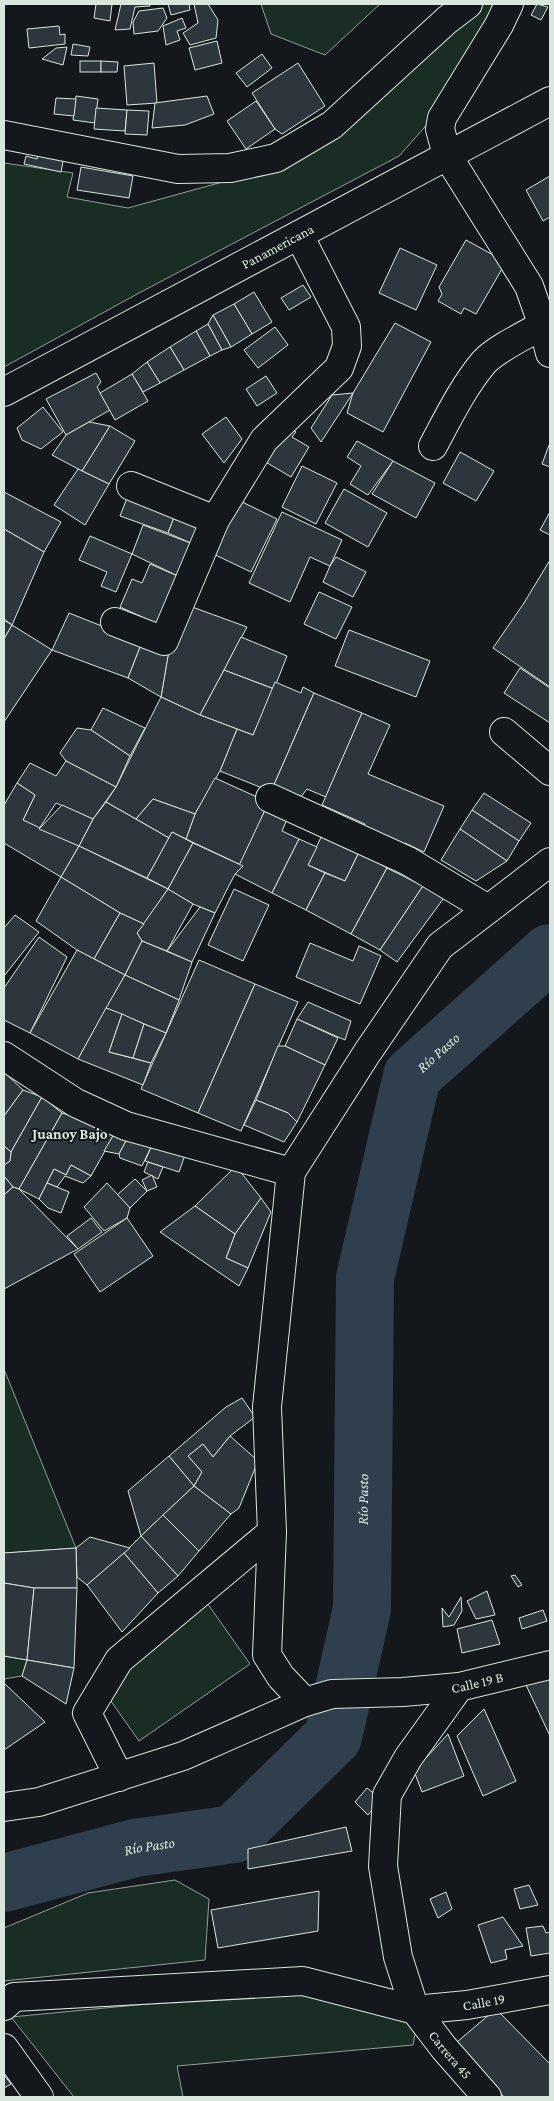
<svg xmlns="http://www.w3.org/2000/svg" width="554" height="2101" font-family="'Crimson Pro',serif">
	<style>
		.green { fill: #1a2d24; stroke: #939e99 }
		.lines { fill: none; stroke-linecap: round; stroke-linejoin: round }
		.river { stroke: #2f3f4d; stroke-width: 58 }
		.building { fill: #2c363c; stroke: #d8e6dc }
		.minor-casing { stroke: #d8e6dc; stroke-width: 30 }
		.major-casing { stroke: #d8e6dc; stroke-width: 30 }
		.minor { stroke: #14181c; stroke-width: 28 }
		.major { stroke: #14181c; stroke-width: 28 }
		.labels { text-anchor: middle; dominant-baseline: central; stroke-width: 4; stroke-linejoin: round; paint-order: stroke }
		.street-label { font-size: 14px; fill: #d8e6dc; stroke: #14181c }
		.water-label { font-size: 15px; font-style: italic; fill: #d8e6dc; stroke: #14181c }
		.neighbourhood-label { font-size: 15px; font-weight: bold; fill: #d8e6dc; stroke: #14181c }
	</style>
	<rect width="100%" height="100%" fill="#14181c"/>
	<g class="green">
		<polygon points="261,4 380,4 325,55 271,34"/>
		<polygon points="478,4 497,4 477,54 424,128 399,156 139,293 4,367 4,163 73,173 67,197 128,208 255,173"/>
		<polygon points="4,1369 76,1548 4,1553"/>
		<polygon points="205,1600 250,1664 139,1741 94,1677"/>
		<polygon points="4,1656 27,1660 22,1676 4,1679"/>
		<polygon points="175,1880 209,1899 205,1960 4,1981 4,1928 88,1893"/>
		<polygon points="293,1990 419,2013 413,2045 177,2066 183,2097 74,2097 11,2017"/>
	</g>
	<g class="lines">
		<path class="river" id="s1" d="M 4,1883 L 135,1848 L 234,1834 L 333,1737 L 362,1609 L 365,1278 L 412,1076 L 550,953"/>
	</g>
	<g class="building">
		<polygon points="96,4 112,4 110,21 94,18"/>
		<polygon points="121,4 150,4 150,6 135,7 130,29 115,30"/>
		<polygon points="168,4 189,4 190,10 171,15"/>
		<polygon points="194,4 208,4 218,20 216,38 190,45 183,33 198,23"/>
		<polygon points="537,4 548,7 541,20 531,15"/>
		<polygon points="163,8 167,18 158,31 134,34 133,22 139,11"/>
		<polygon points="182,18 186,28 177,31 180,40 166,45 163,26"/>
		<polygon points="59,26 60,35 65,34 65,44 29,48 27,29"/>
		<polygon points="217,41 222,63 195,70 189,48"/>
		<polygon points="73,44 90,47 88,56 71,55"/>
		<polygon points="67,47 63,65 42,59 56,48"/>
		<polygon points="262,54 272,68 247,87 236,73"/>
		<rect x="80" y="61" width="21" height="11"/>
		<polygon points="101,61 118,62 117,72 101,72"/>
		<polygon points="154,63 157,103 127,105 124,66"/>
		<polygon points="298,63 325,106 282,134 275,129 252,93"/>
		<polygon points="76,96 98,99 95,123 73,120"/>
		<polygon points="207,96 214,114 185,125 152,128 155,103"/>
		<polygon points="56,98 76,99 74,116 54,114"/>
		<polygon points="256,101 275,129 246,149 227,121"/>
		<polygon points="96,108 127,110 125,131 94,129"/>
		<polygon points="127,110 149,111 147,135 125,134"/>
		<polygon points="39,146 65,151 61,172 24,164 26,156 37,159"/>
		<polygon points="81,167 133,176 129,198 77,190"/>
		<polygon points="550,176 550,217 543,221 526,190"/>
		<polygon points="466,240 506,262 476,314 464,308 461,314 438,301 442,294 439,287"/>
		<polygon points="400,248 437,265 416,310 379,293"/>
		<polygon points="303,285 311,297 289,310 281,298"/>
		<polygon points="254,292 272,322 252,334 234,304"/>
		<polygon points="234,304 252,334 231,347 213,315"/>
		<polygon points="213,315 231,347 222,350 208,324"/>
		<polygon points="395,323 431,342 383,432 347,413 353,393"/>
		<polygon points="208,324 222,350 210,356 196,331"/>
		<polygon points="275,327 288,345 258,368 244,350"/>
		<polygon points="196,331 210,356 184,370 170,347"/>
		<polygon points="170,347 184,370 160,383 147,362"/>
		<polygon points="147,362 160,383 143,392 132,374"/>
		<polygon points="96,373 101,382 97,387 110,410 66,435 46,399"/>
		<polygon points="132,374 148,401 115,420 100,393"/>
		<polygon points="266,376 277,393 257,406 246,389"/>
		<polygon points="353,393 321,442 311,428 332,395"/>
		<polygon points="43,407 63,432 41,449 22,440 17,428"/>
		<polygon points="226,417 242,439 224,463 202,434"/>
		<polygon points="89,422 110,426 82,471 52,455 66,435"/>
		<polygon points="110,426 135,441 109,484 82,471"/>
		<polygon points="285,426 296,432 292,437 309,447 291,477 264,461"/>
		<polygon points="357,441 393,461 368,495 350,484 361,466 347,457"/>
		<polygon points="549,445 550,446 550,467 542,464"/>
		<polygon points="460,452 494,471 476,501 443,483"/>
		<polygon points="393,461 435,483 416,518 372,494"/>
		<polygon points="302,466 337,483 316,524 282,507"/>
		<polygon points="78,469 109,484 85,525 54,505"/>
		<polygon points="344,489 387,513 368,547 325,523"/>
		<polygon points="4,492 61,522 44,552 4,529"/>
		<polygon points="129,493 176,512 168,533 120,516"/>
		<polygon points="234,498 277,519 251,572 207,551"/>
		<polygon points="176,512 202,522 193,544 168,533"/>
		<polygon points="282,512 342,540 330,566 310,557 290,602 249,583"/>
		<polygon points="550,512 550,535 540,530"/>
		<polygon points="143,525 193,544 180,577 132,554"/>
		<polygon points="4,529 44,552 12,625 4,619"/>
		<polygon points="90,536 132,554 116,592 101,586 107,572 79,560"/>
		<polygon points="336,557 366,572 353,597 323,582 330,566"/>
		<polygon points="550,560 550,687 493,648 524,603"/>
		<polygon points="150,564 180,577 160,625 120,607 132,579 142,583"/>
		<polygon points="319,592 352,607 336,639 304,624"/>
		<polygon points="184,604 247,627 200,715 161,697 169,650"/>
		<polygon points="69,613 142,642 128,678 52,650"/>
		<polygon points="4,620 12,625 4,639"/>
		<polygon points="12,625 52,650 4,722 4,639"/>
		<polygon points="349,630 430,661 416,697 335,666"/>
		<polygon points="241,637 287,656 274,689 224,670"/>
		<polygon points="142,642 169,650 161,697 128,678"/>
		<polygon points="520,668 550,688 550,723 504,693"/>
		<polygon points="224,670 274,689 253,735 200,715"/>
		<polygon points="275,682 301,693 303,687 314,693 273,787 272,792 220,771 237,729 253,735"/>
		<polygon points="314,693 362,713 326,797 307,789 300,798 273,787"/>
		<polygon points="161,697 200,715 237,729 220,771 195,814 153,799 136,819 106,802 116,787"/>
		<polygon points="103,708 145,728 130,756 91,730"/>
		<polygon points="362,713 390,725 368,774 444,806 424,852 405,843 402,851 361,833 365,824 322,805"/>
		<polygon points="77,728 91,730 130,756 116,787 66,761 60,753"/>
		<polygon points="66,761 116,787 93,819 56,803 39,829 23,820 35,795 17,783 30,763 56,776"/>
		<polygon points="215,778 268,802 243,866 186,839 195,814"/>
		<polygon points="17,783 35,795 23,820 79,846 61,877 4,843 4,805"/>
		<polygon points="484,793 531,823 519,841 472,810"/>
		<polygon points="153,799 195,814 186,839 172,832 169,838 136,819"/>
		<polygon points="106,802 169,838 147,878 79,846 93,819"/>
		<polygon points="62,805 93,819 79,846 39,829"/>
		<polygon points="266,808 288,817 282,831 299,839 272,893 235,874"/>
		<polygon points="472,810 519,841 507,861 460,829"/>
		<polygon points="460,829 507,861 476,881 441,860"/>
		<polygon points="172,832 193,843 168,889 147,878"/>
		<polygon points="322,835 359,852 345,881 308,865"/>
		<polygon points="299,839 317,847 308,865 325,873 306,910 272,893"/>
		<polygon points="193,843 243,866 235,874 215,913 193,904 168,889"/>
		<polygon points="79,846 168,889 144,924 120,913 61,877"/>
		<polygon points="359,852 387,868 351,934 306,910 325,873 345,881"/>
		<polygon points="387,868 423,886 380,950 351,934"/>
		<polygon points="61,877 120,913 94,959 77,950 36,921"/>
		<polygon points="423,886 449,891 397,962 380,950"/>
		<polygon points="168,889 193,904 167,951 142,941 137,933"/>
		<polygon points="234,889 269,905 243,961 208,945"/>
		<polygon points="200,907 215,913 192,962 167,951"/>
		<polygon points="120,913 144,924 137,933 142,941 125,975 94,959"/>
		<polygon points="15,915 39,932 4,976 4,928"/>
		<polygon points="39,937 67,957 30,1033 4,1020 4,988"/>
		<polygon points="142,941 192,962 179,1000 125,975"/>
		<polygon points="310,943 353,961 359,946 381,956 360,1004 296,977"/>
		<polygon points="77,950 125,975 78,1059 30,1033"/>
		<polygon points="199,960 255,984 198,1113 141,1089"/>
		<polygon points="125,975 179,1000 166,1033 106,1008"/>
		<polygon points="255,984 298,1002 241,1131 198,1113"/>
		<polygon points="308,1002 351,1021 345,1040 297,1019"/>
		<polygon points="106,1008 122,1014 109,1052 151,1063 143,1085 78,1059"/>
		<polygon points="122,1014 144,1024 133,1058 109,1052"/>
		<polygon points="297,1019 338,1038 325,1065 285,1046"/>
		<polygon points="144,1024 166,1033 151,1063 133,1058"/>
		<polygon points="278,1046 285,1046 325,1065 297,1122 288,1113 256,1100"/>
		<polygon points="4,1072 23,1090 4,1116"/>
		<polygon points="23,1090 42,1097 11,1152 4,1146 4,1116"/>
		<polygon points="42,1097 62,1113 19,1189 13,1187 4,1176 4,1165 10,1161 11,1152"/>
		<polygon points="256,1100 288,1113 297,1122 284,1142 244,1125"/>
		<polygon points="62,1113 116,1131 91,1176 71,1165 66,1175 54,1169 39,1199 19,1189"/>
		<polygon points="116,1131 128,1137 119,1154 104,1151"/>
		<polygon points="128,1137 152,1145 142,1166 120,1158 119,1154"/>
		<polygon points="152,1145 185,1155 179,1172 145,1161"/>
		<polygon points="4,1146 11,1152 10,1161 4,1165"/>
		<polygon points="148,1162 163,1167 158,1179 144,1172"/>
		<polygon points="71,1165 91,1176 83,1183 65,1176 57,1187 47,1183 54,1169 66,1175"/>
		<polygon points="236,1166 261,1198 235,1234 195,1206"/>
		<polygon points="152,1175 157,1187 147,1191 142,1180"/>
		<polygon points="4,1176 13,1187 4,1195"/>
		<polygon points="135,1179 147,1191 130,1208 117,1195"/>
		<polygon points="47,1183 69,1192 61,1213 48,1208 39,1199"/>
		<polygon points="107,1183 130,1208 127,1218 104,1231 84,1207"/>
		<polygon points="13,1187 19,1189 78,1249 4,1289 4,1195"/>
		<polygon points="261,1198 271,1212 248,1268 226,1258 235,1234"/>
		<polygon points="195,1206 235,1234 226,1258 248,1268 239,1286 160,1232"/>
		<polygon points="91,1218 102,1232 78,1249 67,1236"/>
		<polygon points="127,1218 153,1256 100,1292 74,1254"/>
		<polygon points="242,1398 255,1417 230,1436 213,1457 203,1444 188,1456 202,1472 194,1486 169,1456 226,1407"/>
		<polygon points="230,1436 258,1461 239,1508 231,1514 194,1486 202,1472 188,1456 203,1444 213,1457"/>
		<polygon points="169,1456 194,1486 141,1536 128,1491"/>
		<polygon points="194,1486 231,1514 199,1551 163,1515"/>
		<polygon points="163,1515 199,1551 178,1576 141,1536"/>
		<polygon points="141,1536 178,1576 158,1593 124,1553"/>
		<polygon points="90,1537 130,1548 87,1585 77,1577 76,1548"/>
		<polygon points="76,1548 77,1588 34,1588 4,1583 4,1553"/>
		<polygon points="124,1553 158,1593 122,1632 87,1585"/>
		<polygon points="515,1575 522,1585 518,1587 511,1576"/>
		<polygon points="4,1583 34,1588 27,1660 4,1656"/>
		<polygon points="34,1588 77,1588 74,1668 27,1660"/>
		<polygon points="487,1591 495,1615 476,1619 467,1601"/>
		<polygon points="461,1597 462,1611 454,1625 443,1627 442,1608 449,1617"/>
		<polygon points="543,1610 547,1621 522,1629 519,1618"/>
		<polygon points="492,1620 500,1644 462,1653 457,1629"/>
		<polygon points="27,1660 74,1668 66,1704 22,1676"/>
		<polygon points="550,1678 550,1736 526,1685"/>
		<polygon points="4,1683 45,1722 4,1750"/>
		<polygon points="484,1709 516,1781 483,1796 457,1736"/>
		<polygon points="448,1734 464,1776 422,1792 414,1771"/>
		<polygon points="367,1788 381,1799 368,1815 355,1802"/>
		<polygon points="346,1827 352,1851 248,1869 248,1849"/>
		<polygon points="529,1885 538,1905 520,1909 514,1889"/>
		<polygon points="319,1891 318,1931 218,1948 211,1910"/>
		<polygon points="446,1892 452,1909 438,1918 430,1899"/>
		<polygon points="503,1917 523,1946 505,1950 507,1959 491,1963 478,1925"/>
		<polygon points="543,1926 546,1933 550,1932 550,1953 531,1956 526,1928"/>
		<polygon points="496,2009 550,2064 550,2097 504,2097 457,2042"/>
		<polygon points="4,2075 11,2084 4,2088"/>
	</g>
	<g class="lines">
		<defs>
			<g id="minor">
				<polyline points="509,4 499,25 442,118 440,129 447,155 529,286 543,326 550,353"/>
				<polyline points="4,135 178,169 230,168 276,158 332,125 447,20 468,4"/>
				<path d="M 433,446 C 448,418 463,387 484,362 C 498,347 532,332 550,321"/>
				<polyline points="131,486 215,520"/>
				<polyline points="115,622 164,641 215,520 264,440 339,368 347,346 346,327 299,235"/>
				<polyline points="504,732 550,771"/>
				<polyline points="270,798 408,861 488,909"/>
				<polyline points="4,1056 76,1103 126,1126 291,1172"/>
				<path id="s2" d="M 459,1687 L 408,1758 L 387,1795 L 383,1866 L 398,1957 L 415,2010 L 444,2048 L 487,2097"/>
				<polyline points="305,1702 281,1677 267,1655 272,1532 267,1407 291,1172 367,1053 440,946 550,862"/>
				<polyline points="119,1777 87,1713 119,1660 272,1532"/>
				<path id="s3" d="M 4,1807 L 39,1802 L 183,1756 L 305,1702 L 332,1694 L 403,1692 L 459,1687 L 550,1665"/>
				<path id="s4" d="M 4,2006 L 14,1997 L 303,1981 L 415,2010 L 467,2005 L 550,1990"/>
				<polyline points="4,2048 39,2097"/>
			</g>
			<g id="major">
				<path id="s5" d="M 4,392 L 550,101"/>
			</g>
		</defs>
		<use href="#minor" class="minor-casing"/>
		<use href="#major" class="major-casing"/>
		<use href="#minor" class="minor"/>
		<use href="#major" class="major"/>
	</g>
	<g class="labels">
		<g class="street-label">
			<text stroke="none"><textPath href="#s5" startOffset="310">Panamericana</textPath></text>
			<text stroke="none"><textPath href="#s3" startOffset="494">Calle 19 B</textPath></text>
			<text stroke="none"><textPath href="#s4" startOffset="488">Calle 19</textPath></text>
			<text stroke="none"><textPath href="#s2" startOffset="406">Carrera 45</textPath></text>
		</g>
		<g class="water-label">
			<text stroke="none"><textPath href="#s1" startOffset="1079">Río Pasto</textPath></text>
			<text stroke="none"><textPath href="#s1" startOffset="615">Río Pasto</textPath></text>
			<text stroke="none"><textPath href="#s1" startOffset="150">Río Pasto</textPath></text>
		</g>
		<g class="neighbourhood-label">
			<text x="70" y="1134">Juanoy Bajo</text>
		</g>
	</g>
	<rect width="554" height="2101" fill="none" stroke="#d8e6dc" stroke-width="10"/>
</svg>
